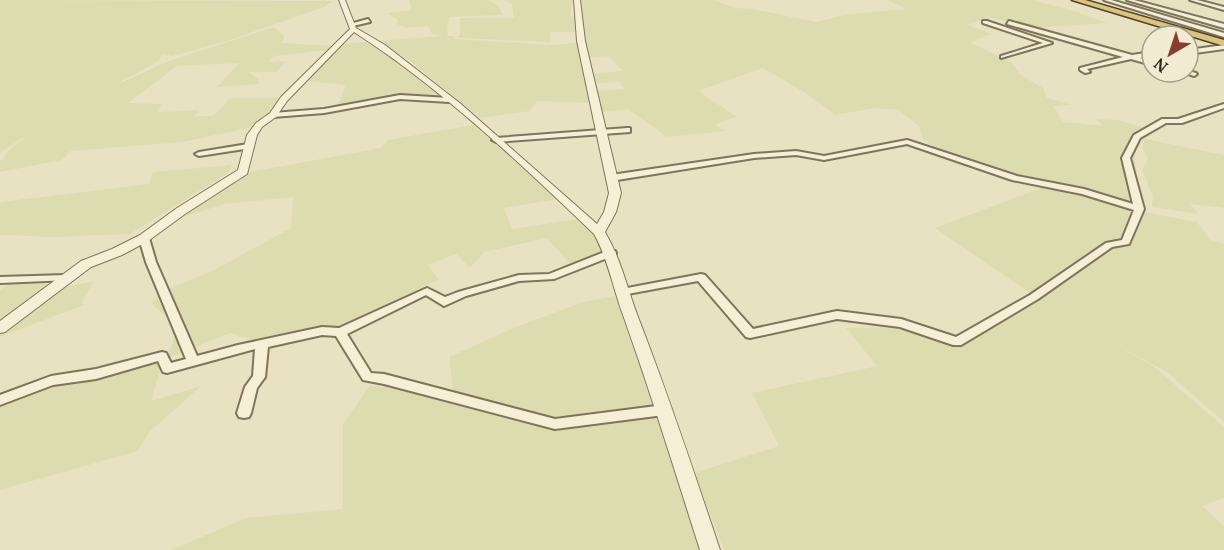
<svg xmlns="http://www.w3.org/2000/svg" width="1224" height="550" font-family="'PT Serif',serif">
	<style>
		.farmland { fill: #dddcb1 }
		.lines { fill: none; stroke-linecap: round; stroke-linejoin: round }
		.minor-casing { stroke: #80745c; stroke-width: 4 }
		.tertiary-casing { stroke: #80745c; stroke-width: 2 }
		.trunk-casing { stroke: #4e4230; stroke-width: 3 }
		.minor { fill: #f4efd5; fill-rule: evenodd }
		.tertiary { fill: #f4efd5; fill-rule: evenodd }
		.trunk { fill: #dcc47d; fill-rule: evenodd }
	</style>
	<rect width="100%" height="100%" fill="#e8e2c3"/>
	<g class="farmland">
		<polygon points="0,0 332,1 324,7 227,41 172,56 162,54 159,61 111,87 169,61 274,27 284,35 283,43 333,46 329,50 274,56 267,62 286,61 276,72 249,72 259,80 259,84 217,87 239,63 177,66 128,103 163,104 156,112 200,110 194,116 213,116 230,98 287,98 274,106 253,127 183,142 71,151 62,160 0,172 0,162 9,150 30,133 0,153"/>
		<polygon points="409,0 489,0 499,6 502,15 449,17 447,30 448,36 454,36 455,39 550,45 577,43 590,103 537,101 530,111 481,118 410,61 378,41 442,36 432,34 428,26 406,28 397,24 398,20 387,13 409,11 411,7"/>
		<polygon points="503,0 573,0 570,15 575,19 577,32 550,32 551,42 458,38 460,34 460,18 514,18 512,4"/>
		<polygon points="580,0 713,0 736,8 753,9 816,22 849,14 906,9 887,0 1032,0 1082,13 1078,13 1108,23 1033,28 993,18 980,20 967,25 992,34 970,42 1012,63 1021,75 1043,88 1047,98 1072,105 1054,106 1063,122 1104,126 1096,119 1118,120 1148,129 1132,134 1138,185 1145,208 1098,194 1027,182 924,148 934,147 923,139 919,126 899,111 902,110 875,108 835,115 810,96 763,68 698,91 737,117 715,124 726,131 667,137 628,109 602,112 596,91 624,89 618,81 595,84 592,74 623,71 608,56 587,58"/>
		<polygon points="366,42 414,73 444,98 394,96 338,105 346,85 305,81 341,44"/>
		<polygon points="473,125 559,199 504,208 512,229 585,218 599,232 606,258 576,270 547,238 484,252 470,268 456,254 428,265 439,280 420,288 401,302 383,307 340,325 323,337 251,339 230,333 166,359 178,328 151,303 169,289 214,270 291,228 293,197 225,204 179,218 244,173 381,148 388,140"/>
		<polygon points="1145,139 1224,155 1224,208 1190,204 1198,214 1152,207 1153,196 1142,170 1148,159 1142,147"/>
		<polygon points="232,165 228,173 130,234 56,237 0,235 0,202 149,184 153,172"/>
		<polygon points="1043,187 1096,196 1139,211 1197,222 1211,241 1224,243 1224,422 1168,373 1105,338 1153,366 1224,427 1224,498 1202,506 1224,526 1224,550 724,550 694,473 779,446 752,393 877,366 846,328 900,327 962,337 1040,300 935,228"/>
		<polygon points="94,281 82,302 84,305 0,337 0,334 57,289"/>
		<polygon points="8,284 48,284 51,287 0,324 0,291"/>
		<polygon points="616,296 700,550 171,550 246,518 343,509 343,424 370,385 454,396 449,357 511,329 583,302"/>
		<polygon points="164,357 151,401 201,386 149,432 138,451 0,490 0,401 93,374"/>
	</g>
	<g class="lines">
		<defs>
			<g id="minor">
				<polygon points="1104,0 1111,0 1224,33 1224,37"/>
				<polygon points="1127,0 1134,0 1224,24 1224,28"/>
				<polygon points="1190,0 1197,0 1224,7 1224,10"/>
				<polygon points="368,19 370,22 353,26 350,24"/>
				<polygon points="983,21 987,21 1052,43 1001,58 1001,56 1043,43 983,23"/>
				<polygon points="1009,21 1132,55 1152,52 1152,56 1140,58 1152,61 1152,65 1131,59 1087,69 1090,72 1085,73 1080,70 1080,68 1123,57 1007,24"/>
				<polygon points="1224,45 1224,49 1188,54 1188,50"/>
				<polygon points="1188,71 1196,73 1197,74 1194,76 1183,72 1188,72"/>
				<polygon points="400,95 449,98 452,100 449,102 400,99 324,113 273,117 269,115 273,113 324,109"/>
				<polygon points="1224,104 1224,108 1182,123 1166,123 1140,138 1130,158 1144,209 1129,244 1112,247 1038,299 961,345 953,345 900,327 837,319 750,338 746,337 698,281 622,295 617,292 622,289 701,274 705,275 753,329 837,311 901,319 956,337 1030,295 1106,243 1122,240 1134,210 1082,194 1012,180 907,144 824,160 796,155 754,158 611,181 607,178 611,175 754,154 796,151 824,156 907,140 1017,176 1084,189 1133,204 1122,158 1134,135 1162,119 1178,119"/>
				<polygon points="627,128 630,128 630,132 496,142 492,140 496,138"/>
				<polygon points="248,144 252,146 251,148 199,156 195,154 199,152"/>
				<polygon points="144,235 149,238 156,262 197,356 238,345 322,327 339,328 427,288 445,297 458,292 519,275 549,274 607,251 615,251 616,253 615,255 554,279 519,281 466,296 444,306 426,295 347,334 371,373 384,374 555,419 664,405 669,406 671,410 669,414 664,415 555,429 384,384 363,380 336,336 322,335 268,347 265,377 257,388 251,413 249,417 244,418 239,417 237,413 245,387 253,376 255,349 167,373 163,372 158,361 96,379 53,385 0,405 0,395 51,376 96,369 162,352 166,353 171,363 186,359 146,262 139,238"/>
				<polygon points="66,275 71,278 70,280 0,283 0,277"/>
			</g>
			<path id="tertiary" d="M 339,0 L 345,0 L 356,28 L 385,45 L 461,104 L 597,224 L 604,212 L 609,193 L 577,41 L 574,0 L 580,0 L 585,41 L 621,193 L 616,212 L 605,232 C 621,259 627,288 638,317 C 668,394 694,472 720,550 L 700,550 C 675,472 651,393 623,315 C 613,288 608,259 594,234 C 519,162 441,88 354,32 L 287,101 L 276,117 L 262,127 L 257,135 L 247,174 L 185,214 L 148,241 L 122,255 L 91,267 L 5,332 L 0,333 L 0,321 L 81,261 L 112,249 L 140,235 L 177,208 L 238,170 L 247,135 L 256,123 L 270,113 L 281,97 L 350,29 Z"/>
			<polygon id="trunk" points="1072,0 1085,0 1224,40 1224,46"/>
		</defs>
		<use href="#minor" class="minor-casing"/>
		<use href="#tertiary" class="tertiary-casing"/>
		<use href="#trunk" class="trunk-casing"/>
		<use href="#minor" class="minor"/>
		<use href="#tertiary" class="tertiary"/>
		<use href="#trunk" class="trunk"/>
	</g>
	<g transform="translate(1170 54) rotate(219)"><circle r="28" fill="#f1ecd1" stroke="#a59e89" stroke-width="1.5"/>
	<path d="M0-4.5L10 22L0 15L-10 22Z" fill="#883d33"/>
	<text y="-9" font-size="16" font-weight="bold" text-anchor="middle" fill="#322a1e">N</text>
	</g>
</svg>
